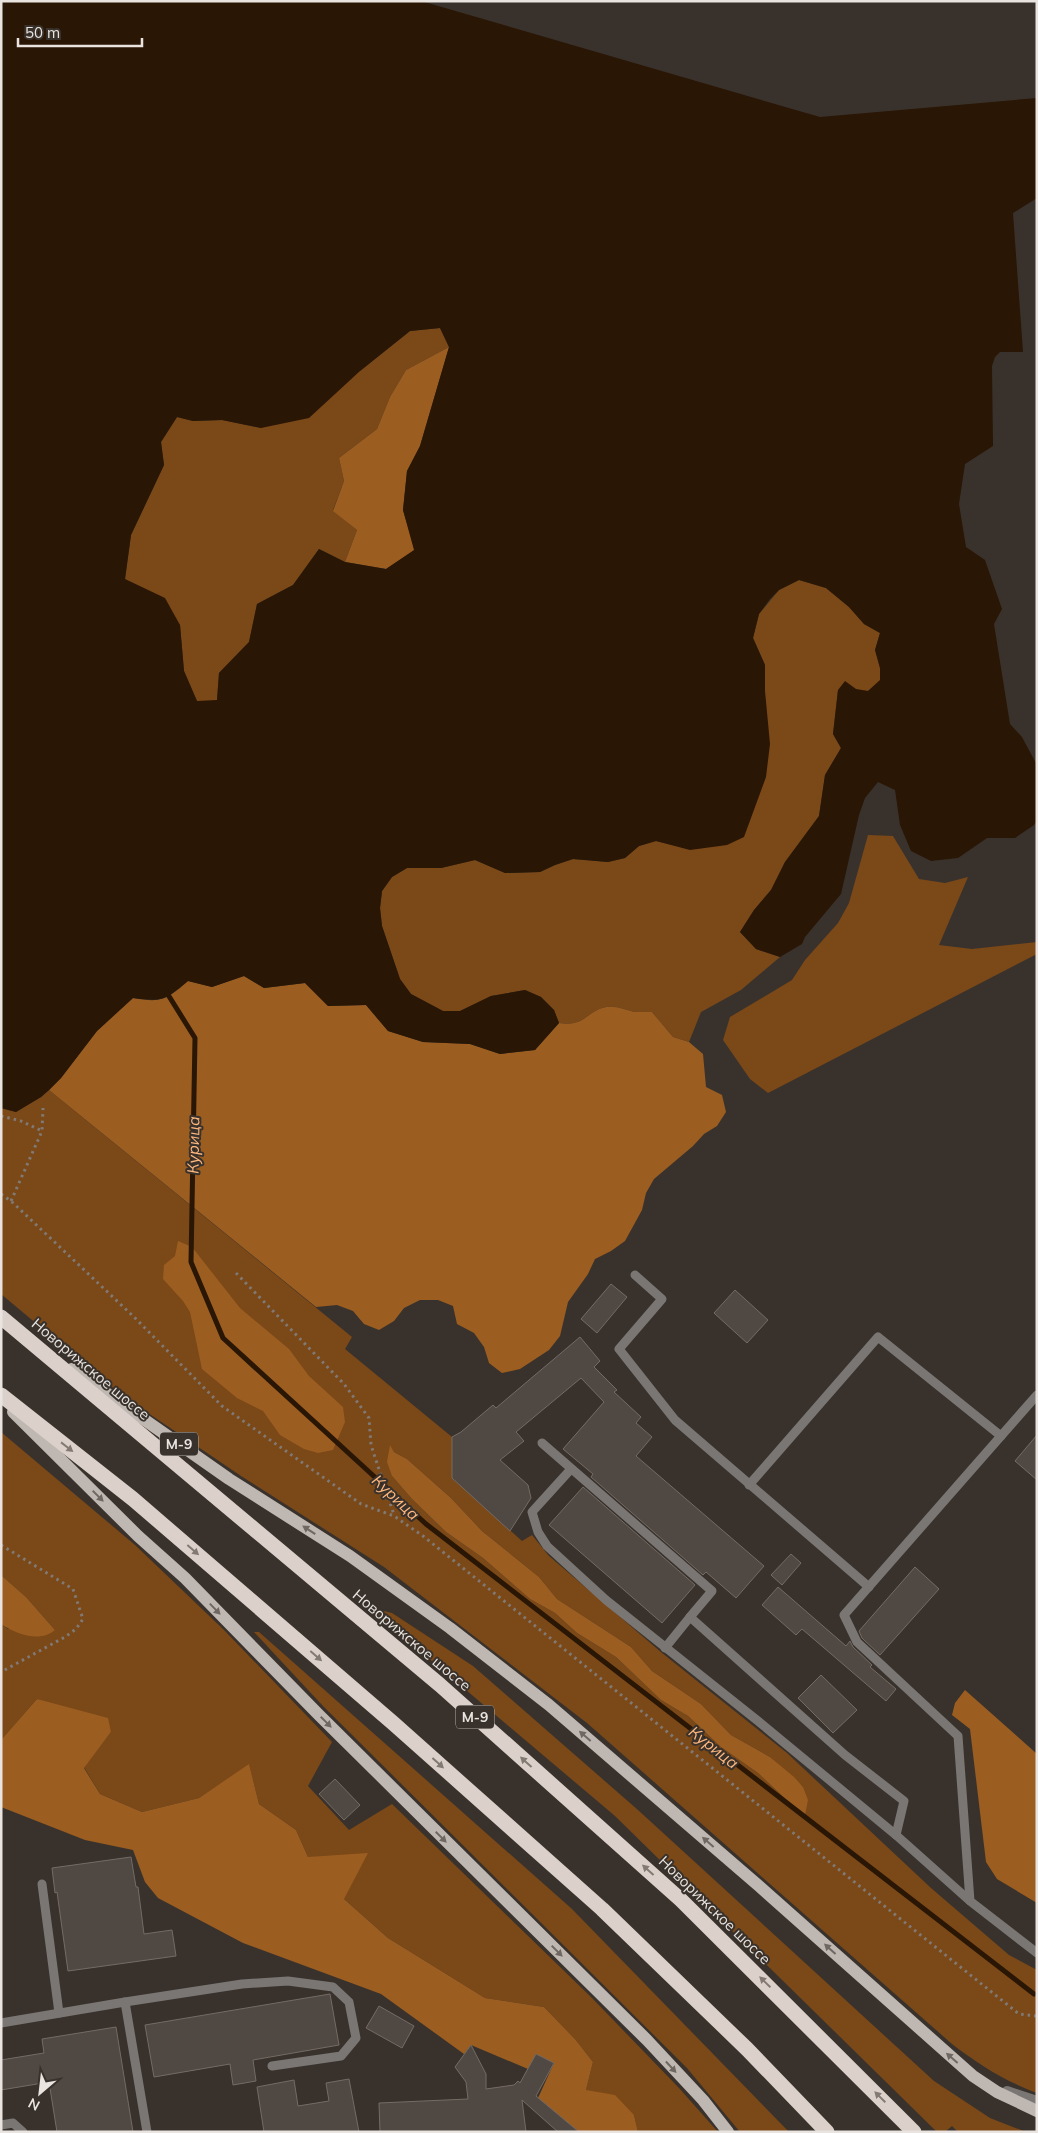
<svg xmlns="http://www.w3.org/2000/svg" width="1038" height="2133" font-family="Mulish,sans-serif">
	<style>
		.green { fill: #7b4818; fill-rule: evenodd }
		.forest { fill: #9c5d20 }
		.water { fill: #2a1604; fill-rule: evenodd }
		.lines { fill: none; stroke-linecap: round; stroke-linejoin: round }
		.stream { stroke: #2a1604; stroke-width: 5 }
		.building { fill: #504842; stroke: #746b65 }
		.path { stroke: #807974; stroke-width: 3; stroke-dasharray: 2.5 4; stroke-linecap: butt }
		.service { stroke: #7a7673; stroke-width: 9 }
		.minor { stroke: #7a7673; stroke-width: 10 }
		.primary { stroke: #bfb7b1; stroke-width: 12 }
		.motorway { stroke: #dbd1ca; stroke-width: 15 }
		.oneway { fill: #827a73 }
		.oneway2 { fill: #6f6761 }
		.labels { text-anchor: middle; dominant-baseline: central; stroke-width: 4; stroke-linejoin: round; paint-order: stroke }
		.shield { fill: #39322c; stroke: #b4afaa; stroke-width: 1 }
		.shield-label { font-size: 14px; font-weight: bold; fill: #e9e4e0 }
		.street-label { font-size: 15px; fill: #e9e4e0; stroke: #39322c }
		.water-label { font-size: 16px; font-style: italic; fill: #ffb77d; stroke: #39322c }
	</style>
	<rect width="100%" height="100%" fill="#39322c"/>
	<g class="green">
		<polygon points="440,328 449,347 406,370 390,397 377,429 339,458 344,481 333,510 357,530 345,562 319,549 293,585 257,604 249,642 219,673 217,701 197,701 184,671 180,625 125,579 131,535 164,465 161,442 177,417 193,421 222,420 261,428 360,371 410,331"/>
		<path d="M 799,580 L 826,588 L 849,607 L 864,624 L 880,633 L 875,650 L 880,668 L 880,681 L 868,691 L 838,690 L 833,734 L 841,748 L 825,775 L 819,816 L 785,862 L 771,890 L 754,910 L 740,932 L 756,949 L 780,957 L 741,990 L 701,1012 L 689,1042 L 673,1037 L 652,1012 C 647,1012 641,1012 636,1012 C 624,1010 615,1004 602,1008 C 585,1014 583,1027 559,1023 L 554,1010 L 541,997 L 525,990 L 491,996 L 460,1011 L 443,1011 L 411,994 L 400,979 L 382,926 L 380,908 L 382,891 L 392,877 L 407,868 L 441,868 L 475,860 L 505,873 L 540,872 L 555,865 L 573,859 L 608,862 L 625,858 L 639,846 L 656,841 L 673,845 L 765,691 L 765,665 L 753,638 L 759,614 L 779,590 Z"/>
		<polygon points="868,835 893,836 919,879 945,883 968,877 939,945 972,949 1037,942 1037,954 768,1093 750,1079 723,1040 730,1017 792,980 805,960 838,923 849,903"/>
		<path d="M 49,1090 L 352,1337 L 345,1349 L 452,1437 L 452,1478 L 522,1541 L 532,1535 L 549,1556 L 662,1653 L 787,1753 L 931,1888 L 1009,1955 L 1037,1970 L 1037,2093 C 1003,2080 981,2066 952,2044 L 587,1723 L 384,1567 L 241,1476 L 123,1396 L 1,1294 L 1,1108 L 16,1112 L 41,1097 ZM 390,1446 L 394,1452 L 407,1459 L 451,1498 L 482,1531 L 539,1577 L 557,1599 L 631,1647 L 652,1671 L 701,1704 L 731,1735 L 770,1757 L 803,1787 L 793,1806 L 758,1773 L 721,1747 L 688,1716 L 661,1700 L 616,1657 L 577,1633 L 555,1613 L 530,1599 L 483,1558 L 446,1532 L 412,1499 L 392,1476 Z"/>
		<polygon points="1,1432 135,1545 224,1630 332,1742 308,1786 349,1830 392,1804 592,1998 679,2088 718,2132 638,2132 634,2115 586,2090 593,2062 575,2039 544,2007 485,1998 388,1938 344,1899 308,1857 296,1830 259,1804 249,1765 199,1798 142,1812 100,1794 84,1767 111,1732 37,1699 1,1740 1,1624 8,1629 55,1630 26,1597 1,1575"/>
		<polygon points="368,1607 392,1613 473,1666 638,1810 934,2081 990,2118 1026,2132 958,2132 952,2126 945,2132 937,2132 615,1816"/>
		<polygon points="254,1632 259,1632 572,1909 789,2132 740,2132 687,2068 323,1706"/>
	</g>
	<g class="forest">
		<polygon points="449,347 420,446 407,471 403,510 415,550 386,569 345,562 357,530 333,511 344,481 339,458 377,429 390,397 406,370"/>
		<path d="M 244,976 L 264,988 L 305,983 L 328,1006 L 366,1005 L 388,1031 L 423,1042 L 470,1044 L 500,1054 L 535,1050 L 559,1023 C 583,1027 585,1014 602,1008 C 615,1004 624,1010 636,1012 C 641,1012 647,1012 652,1012 L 673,1037 L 689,1042 L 703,1054 L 706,1087 L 722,1095 L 726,1112 L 717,1126 L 704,1134 L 693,1146 L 654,1179 L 646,1193 L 642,1210 L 625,1241 L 611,1251 L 595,1259 L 588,1274 L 568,1302 L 560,1336 L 549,1350 L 520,1369 L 502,1373 L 489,1363 L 484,1347 L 474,1333 L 457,1324 L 453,1306 L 438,1300 L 420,1300 L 404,1308 L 394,1321 L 379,1330 L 364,1324 L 353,1311 L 337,1305 L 316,1307 L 49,1090 L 61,1078 L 97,1031 L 133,998 C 162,1003 166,1000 188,981 L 212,987 Z"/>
		<polygon points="178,1241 192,1247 240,1308 289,1349 309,1376 343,1407 345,1422 333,1450 318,1453 304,1449 280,1435 263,1411 237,1398 202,1369 190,1312 183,1301 163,1279 164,1265 175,1256"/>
		<polygon points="390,1445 394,1452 407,1459 451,1498 482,1531 539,1577 557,1599 631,1647 652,1671 701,1704 731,1735 770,1757 794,1777 803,1787 808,1800 805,1815 793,1806 758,1773 721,1747 688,1716 661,1700 616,1657 577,1633 555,1613 530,1599 483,1558 446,1532 412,1499 392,1476 387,1462"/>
		<path d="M 1,1575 L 26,1597 L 55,1630 C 40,1643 16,1634 1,1624 Z"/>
		<polygon points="965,1690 1037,1754 1037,1903 997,1879 986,1862 970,1729 952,1715 955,1703"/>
		<polygon points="37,1699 108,1718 111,1732 84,1768 100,1794 142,1812 199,1798 249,1764 259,1804 296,1830 308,1857 368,1853 344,1899 388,1938 485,1998 544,2007 575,2039 593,2062 586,2090 615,2095 634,2115 638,2132 579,2132 538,2098 554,2063 536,2054 528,2069 471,2045 464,2054 381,1994 243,1943 158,1898 145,1882 133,1850 85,1840 1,1807 1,1740"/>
	</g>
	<path class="water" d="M 1,1 L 421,1 L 820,117 L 1037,98 L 1037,198 L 1013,213 L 1023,352 L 1000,352 L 995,357 L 992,366 L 993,446 L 965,464 L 959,504 L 966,547 L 985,560 L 1002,609 L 994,624 L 1010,724 L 1022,737 L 1037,765 L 1037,820 L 1034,825 L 1015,838 L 987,838 L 958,858 L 931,861 L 911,851 L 900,825 L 895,790 L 878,782 L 865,798 L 859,815 L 841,894 L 805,937 L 802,944 L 780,957 L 756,949 L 740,932 L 754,910 L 771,890 L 785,862 L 819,816 L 825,775 L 841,748 L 833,734 L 838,690 L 845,681 L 856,689 L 868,691 L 880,680 L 880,668 L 875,650 L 880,633 L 864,624 L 849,607 L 826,588 L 799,580 L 779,590 L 770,599 L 759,614 L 753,638 L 765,665 L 765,691 L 770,744 L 766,777 L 744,837 L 727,845 L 690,850 L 656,841 L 639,846 L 625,858 L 608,862 L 573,859 L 555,865 L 540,872 L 505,873 L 475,860 L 441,868 L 407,868 L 392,877 L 382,891 L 380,908 L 382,926 L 400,979 L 411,994 L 443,1011 L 460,1011 L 491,996 L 525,990 L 541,997 L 554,1010 L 559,1023 L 535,1050 L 500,1054 L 470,1044 L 423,1042 L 388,1031 L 366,1005 L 328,1006 L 305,983 L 264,988 L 244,976 L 212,987 L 188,981 C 165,1000 163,1002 133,998 L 97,1031 L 61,1078 L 49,1090 L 41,1097 L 16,1112 L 1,1108 ZM 440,328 L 449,347 L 420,446 L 407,471 L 403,510 L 414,550 L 386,569 L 345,562 L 319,549 L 293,585 L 257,604 L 249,642 L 219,673 L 217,700 L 197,701 L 184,671 L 180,625 L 165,598 L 125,579 L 131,535 L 164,465 L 161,442 L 177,417 L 193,421 L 222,420 L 261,428 L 309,418 L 360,371 L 410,331 Z"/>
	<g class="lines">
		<polyline class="stream" points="167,993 195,1038 191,1262 223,1338 426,1524 1034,1994"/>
	</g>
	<g class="building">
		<polygon points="611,1284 627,1297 597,1333 581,1319"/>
		<polygon points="735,1290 768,1320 747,1343 714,1313"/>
		<polygon points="580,1337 600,1361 594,1367 617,1390 614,1392 641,1417 636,1423 652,1437 636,1456 764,1566 736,1598 706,1572 703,1575 591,1477 593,1474 563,1449 604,1402 581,1378 516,1432 524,1441 500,1460 528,1485 531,1498 510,1531 452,1478 452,1437 461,1432 493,1405 496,1408"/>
		<polygon points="1037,1435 1037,1480 1015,1461"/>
		<polygon points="583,1487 695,1585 662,1623 549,1525"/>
		<polygon points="791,1554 801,1563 782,1585 771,1575"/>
		<polygon points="915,1567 939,1589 880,1655 862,1638 859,1631"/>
		<polygon points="778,1587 846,1646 850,1641 853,1647 872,1665 870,1667 896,1689 886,1701 802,1629 796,1635 762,1605"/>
		<polygon points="821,1675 857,1710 833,1733 798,1698"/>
		<polygon points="335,1779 360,1805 344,1820 319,1794"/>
		<polygon points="131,1857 136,1887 138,1887 144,1934 172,1930 176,1956 68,1971 57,1892 55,1893 52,1868"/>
		<polygon points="330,1994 339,2045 253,2060 256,2081 233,2085 230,2064 154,2077 145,2025"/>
		<polygon points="379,2006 414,2026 402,2048 366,2028"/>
		<polygon points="116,2027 133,2132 57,2132 49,2082 1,2090 1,2060 44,2053 42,2039"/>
		<polygon points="471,2045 486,2074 486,2089 514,2085 518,2081 520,2083 536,2054 554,2063 536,2096 579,2132 558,2132 522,2100 526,2132 380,2132 379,2103 468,2099 466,2082 455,2067"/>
		<polygon points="349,2079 359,2132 264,2132 257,2087 294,2080 298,2106 329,2101 326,2083"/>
	</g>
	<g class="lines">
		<g class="path">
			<polyline points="1,1116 21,1121 42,1131"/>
			<polyline points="1,1194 11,1201 133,1316 222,1406 361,1504 394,1516 423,1536 1019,2014 1037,2016"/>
			<polyline points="11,1201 42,1131 43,1108"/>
			<polyline points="236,1273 344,1384 369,1418 371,1445 394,1515"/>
			<polyline points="1,1545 73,1589 83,1619 76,1629 65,1637 1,1672"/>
		</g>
		<g class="service">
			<polyline points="635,1275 662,1299 619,1349 675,1420 869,1587"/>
			<polyline points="1001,1436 844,1615 857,1642 958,1736 970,1901 1037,1953"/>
			<polyline points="542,1443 712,1591 690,1617 845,1755 904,1801 896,1835 758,1721 606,1600 547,1546 538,1532 532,1512 571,1469"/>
			<polyline points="749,1485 878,1337 1001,1436 1037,1395"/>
			<polyline points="665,1648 690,1617"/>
			<polyline points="896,1835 970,1901"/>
			<polyline points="42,1884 59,2013"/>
			<polyline points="125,2002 242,1984 288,1981 333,1987 349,2002 356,2038 341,2056 272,2066"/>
			<polyline points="1,2023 125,2002 147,2132"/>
			<polyline points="1,2125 13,2123 23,2132"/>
		</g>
		<polyline class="minor" points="1007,2091 1037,2101"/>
		<g class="primary">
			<polyline points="72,1369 229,1479 350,1556 450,1628 549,1705 759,1886 973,2076 997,2092 1037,2111"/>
			<polyline points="13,1412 138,1536 185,1578 319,1715 647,2040 703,2100 728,2132"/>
		</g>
		<g class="motorway">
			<polyline points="1,1317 440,1685 681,1900 914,2132"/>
			<polyline points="1,1395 133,1499 393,1723 602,1909 747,2049 827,2132"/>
		</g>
	</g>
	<defs><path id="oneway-solid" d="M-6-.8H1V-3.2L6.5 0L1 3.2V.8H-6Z" transform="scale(1.25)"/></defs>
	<g class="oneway">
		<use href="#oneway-solid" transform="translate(67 1447) rotate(38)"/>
		<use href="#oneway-solid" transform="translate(193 1550) rotate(41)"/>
		<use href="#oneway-solid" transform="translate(316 1656) rotate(41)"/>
		<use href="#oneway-solid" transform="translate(526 1762) rotate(-138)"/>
		<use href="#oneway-solid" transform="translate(438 1763) rotate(42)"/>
		<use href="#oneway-solid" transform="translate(648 1870) rotate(-138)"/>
		<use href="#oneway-solid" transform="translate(765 1982) rotate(-136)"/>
		<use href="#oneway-solid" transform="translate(880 2097) rotate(-135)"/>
	</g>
	<g class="oneway2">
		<use href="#oneway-solid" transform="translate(98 1496) rotate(45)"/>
		<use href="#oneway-solid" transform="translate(309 1530) rotate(-147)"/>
		<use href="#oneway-solid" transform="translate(215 1609) rotate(46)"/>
		<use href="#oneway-solid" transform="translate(326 1722) rotate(45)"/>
		<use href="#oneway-solid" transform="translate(585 1736) rotate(-139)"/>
		<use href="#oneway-solid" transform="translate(441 1837) rotate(45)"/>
		<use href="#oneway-solid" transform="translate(708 1842) rotate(-139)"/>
		<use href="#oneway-solid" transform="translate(830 1949) rotate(-138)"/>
		<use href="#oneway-solid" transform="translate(557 1951) rotate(45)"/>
		<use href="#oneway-solid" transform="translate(952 2058) rotate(-139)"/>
		<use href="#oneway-solid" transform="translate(671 2067) rotate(47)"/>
	</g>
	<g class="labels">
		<g class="shield">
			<rect x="160" y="1432.5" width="38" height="23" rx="4"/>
			<rect x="456" y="1705.5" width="38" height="23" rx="4"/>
		</g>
		<g class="shield-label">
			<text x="179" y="1444">М-9</text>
			<text x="475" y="1717">М-9</text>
		</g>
		<g class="street-label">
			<text transform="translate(91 1369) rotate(40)">Новорижское шоссе</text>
			<text transform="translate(412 1640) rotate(40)">Новорижское шоссе</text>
			<text transform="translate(715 1910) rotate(44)">Новорижское шоссе</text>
		</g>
		<g class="water-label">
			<text transform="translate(193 1145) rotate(-89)">Курица</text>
			<text transform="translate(396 1497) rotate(43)">Курица</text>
			<text transform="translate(714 1747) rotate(38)">Курица</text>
		</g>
	</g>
	<rect width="1038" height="2133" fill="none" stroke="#e9e4e0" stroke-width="5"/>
	<g transform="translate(40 2093) rotate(208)" stroke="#39322c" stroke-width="4" paint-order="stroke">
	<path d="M0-4L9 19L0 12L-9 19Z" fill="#e9e4e0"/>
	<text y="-8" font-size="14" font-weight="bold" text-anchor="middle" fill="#e9e4e0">N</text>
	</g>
	<path d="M18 38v8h124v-8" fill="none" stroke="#e9e4e0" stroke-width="2.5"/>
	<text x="25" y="38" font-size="15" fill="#e9e4e0" stroke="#39322c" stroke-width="4" paint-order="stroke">50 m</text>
</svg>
